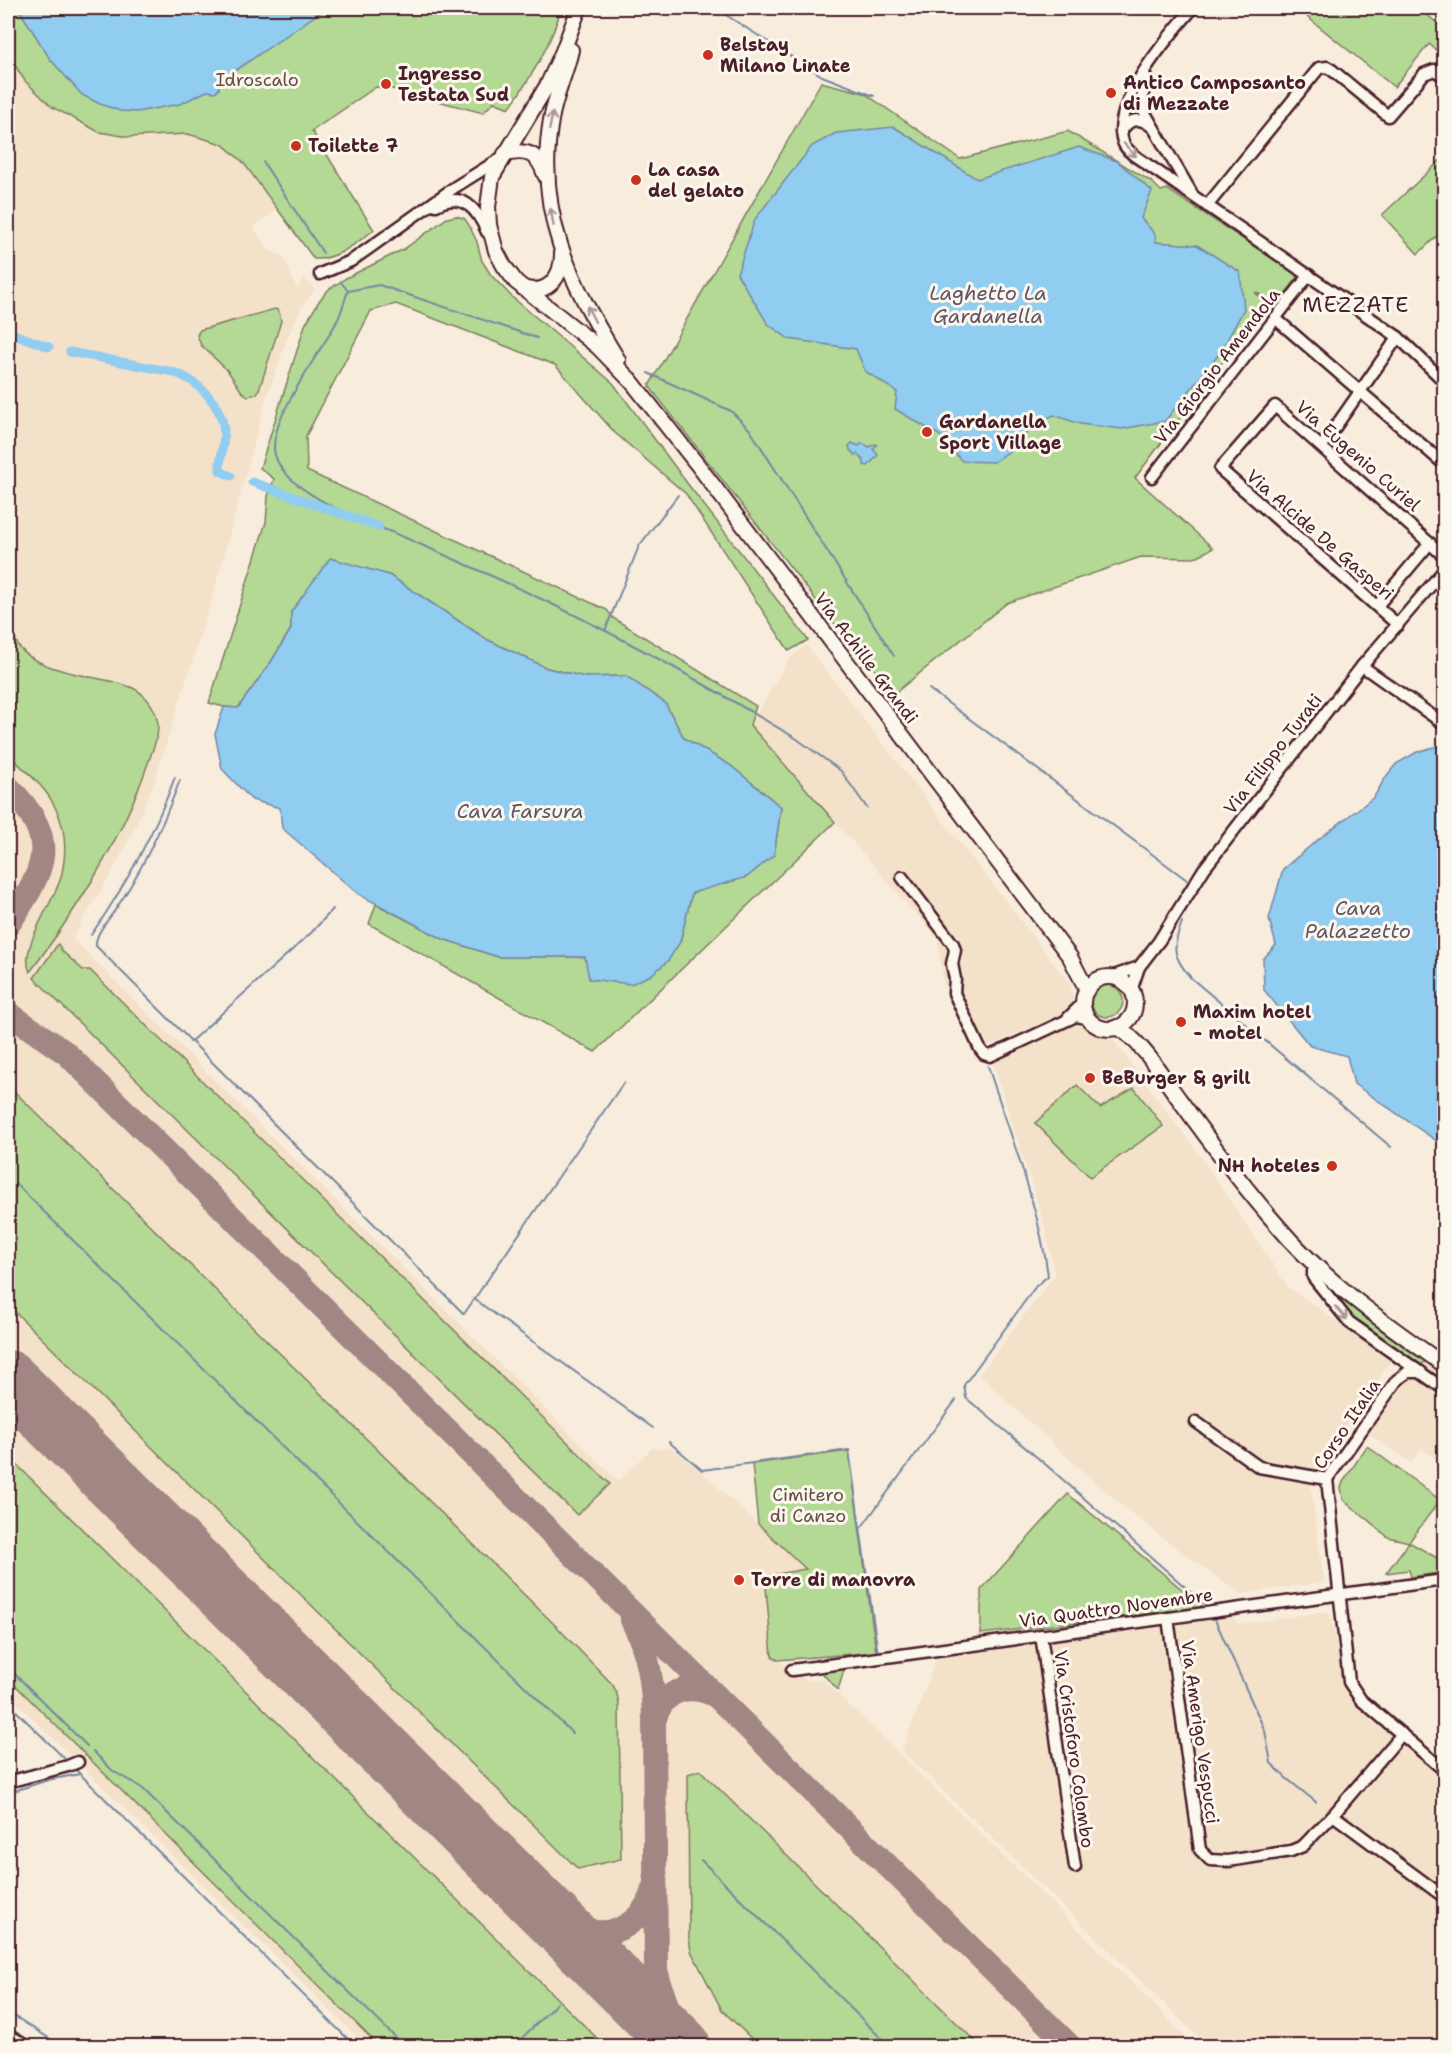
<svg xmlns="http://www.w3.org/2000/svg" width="1452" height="2054" font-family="'Shantell Sans',sans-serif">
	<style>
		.built { fill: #f4e1c9 }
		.green { fill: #b3d995; stroke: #7e7c60; stroke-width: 1.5 }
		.water { fill: #91ccf1; stroke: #7587a2; stroke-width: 1.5 }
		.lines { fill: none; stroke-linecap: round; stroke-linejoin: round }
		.stream { stroke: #7587a2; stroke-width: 2 }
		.canal { stroke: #91ccf1; stroke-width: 9 }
		.taxiway { stroke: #a18684; stroke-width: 24 }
		.runway { stroke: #a18684; stroke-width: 58 }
		.minor-casing { stroke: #4a1f2b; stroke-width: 15 }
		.tertiary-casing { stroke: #4a1f2b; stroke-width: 16 }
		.secondary-casing { stroke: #4a1f2b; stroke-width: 18 }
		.minor { stroke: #fbf7ec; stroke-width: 10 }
		.tertiary { stroke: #fbf7ec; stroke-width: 12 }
		.secondary { stroke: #fbf7ec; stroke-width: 14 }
		.oneway { stroke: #ab9695 }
		.poi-dot { fill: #c8321e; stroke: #fbf7ec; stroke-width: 2 }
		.labels { text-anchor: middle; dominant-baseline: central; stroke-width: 6; stroke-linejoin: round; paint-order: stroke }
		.poi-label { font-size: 18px; font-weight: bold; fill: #4a1f2b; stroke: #fbf7ec; text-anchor: start }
		.park-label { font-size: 18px; fill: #644e46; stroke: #fbf7ec }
		.street-label { font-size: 18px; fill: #4a1f2b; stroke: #fbf7ec }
		.water-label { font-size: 20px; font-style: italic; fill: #5f5366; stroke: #fbf7ec }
		.quarter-label { font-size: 21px; letter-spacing: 1.5px; fill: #4a1f2b; stroke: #fbf7ec }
	</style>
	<rect width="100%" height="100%" fill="#f8eddc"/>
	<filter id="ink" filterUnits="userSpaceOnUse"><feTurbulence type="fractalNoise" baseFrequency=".0167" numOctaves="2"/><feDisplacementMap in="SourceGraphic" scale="12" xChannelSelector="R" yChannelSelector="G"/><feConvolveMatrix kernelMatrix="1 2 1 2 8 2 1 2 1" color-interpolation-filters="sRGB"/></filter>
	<g filter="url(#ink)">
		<g class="built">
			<polygon points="8,54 25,81 158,136 188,134 222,144 243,162 278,209 253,227 270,251 283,256 297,289 305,278 315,290 302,306 286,342 267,396 213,595 155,780 137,823 113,871 72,938 618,1481 653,1447 659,1450 666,1447 673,1449 701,1472 807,1570 765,1575 772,1656 808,1681 822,1679 1051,1902 1195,2046 366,2046 8,1694"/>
			<polygon points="806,645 1070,984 1074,1005 1066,1012 986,1047 971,1041 943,983 938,939 750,725 788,660"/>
			<polygon points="1072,1020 1084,1022 1097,1033 1109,1034 1198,1153 1288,1287 1345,1327 1351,1328 1389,1358 1390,1362 1386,1368 1313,1473 1311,1486 1324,1582 1240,1594 1160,1536 1097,1485 979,1375 1055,1275 1046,1230 993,1063 995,1058"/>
			<polygon points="1420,1350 1444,1376 1444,1465 1421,1448 1411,1463 1364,1430"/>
			<polygon points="1329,1611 1346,1686 1444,1775 1444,2046 1208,2046 902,1751 937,1657 1234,1617 1238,1624"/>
		</g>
		<g class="green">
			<path d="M 8,8 L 561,8 C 552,44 531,78 509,108 L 494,102 L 483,113 L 392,89 L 376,87 L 312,131 L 374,230 C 356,243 337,260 314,259 L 243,162 L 222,144 L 188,134 L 129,137 L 99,132 L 52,107 L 25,81 L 8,54 Z"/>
			<polygon points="1302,8 1419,8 1444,29 1444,39 1436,50 1429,44 1394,87 1300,11"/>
			<polygon points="821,82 864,93 960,159 1068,131 1152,182 1161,191 1167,189 1299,276 1277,304 1255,292 1266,304 1135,478 1213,548 1194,558 1141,557 1007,603 895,693 830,618 649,386"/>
			<polygon points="1444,157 1444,229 1418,254 1382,215"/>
			<polygon points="456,216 465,219 470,227 477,242 482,261 491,275 512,297 613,383 687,483 808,640 789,651 686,494 615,433 555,365 396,304 371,311 306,436 307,471 607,610 613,618 756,706 750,725 835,822 595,1052 369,924 376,904 443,939 498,957 585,957 680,942 692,893 718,884 774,855 781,807 730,765 684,738 665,703 626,676 585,677 547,668 486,639 389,575 291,612 291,629 271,662 238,708 224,707 209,703 266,522 268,496 274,479 260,468 305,325 319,301 328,290 346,278 404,249 447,218"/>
			<polygon points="275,309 279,311 281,321 261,384 257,394 248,396 242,392 228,371 201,345 197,335 200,330"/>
			<path d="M 8,611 C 10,623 12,634 18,645 C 33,669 84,675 110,681 C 121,684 134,686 143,695 C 152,703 158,715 158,727 C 158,740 151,754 147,766 C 121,841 77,909 30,972 C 18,948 55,901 61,877 C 67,853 66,827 54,805 C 44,785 23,769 8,754 Z"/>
			<polygon points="58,944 62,951 83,970 90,970 610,1484 577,1515 34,978"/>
			<circle cx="1107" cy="1001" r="16"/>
			<polygon points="1077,1085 1100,1108 1134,1088 1163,1126 1090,1177 1035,1123"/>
			<polygon points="8,1087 17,1094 558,1628 613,1685 617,1694 619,1704 621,1859 578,1869 8,1305"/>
			<polygon points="1324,1280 1426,1360 1421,1366 1349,1314 1320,1284"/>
			<polygon points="1367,1446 1440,1500 1409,1542 1444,1562 1444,1572 1411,1577 1409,1570 1386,1573 1409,1542 1388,1537 1343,1499 1341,1488 1343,1482"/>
			<polygon points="849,1451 876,1652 778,1660 772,1656 765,1576 806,1569 758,1524 752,1464"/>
			<polygon points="8,1456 605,2046 379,2046 8,1678"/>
			<polygon points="1068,1494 1203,1607 981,1634 981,1590"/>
			<polygon points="845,1667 838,1690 820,1671"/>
			<polygon points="700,1770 707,1777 980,2046 759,2046 722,2010 691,1951 689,1938 688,1774"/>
		</g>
		<g class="water">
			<polygon points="18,8 326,8 219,82 219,89 215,92 207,91 180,104 137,112 120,111 100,104 82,95 50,59"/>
			<polygon points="894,127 977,179 1079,147 1117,161 1152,191 1141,218 1155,234 1156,242 1197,245 1240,272 1244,309 1220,353 1165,421 1122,429 1080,424 1054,415 1033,424 1018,445 994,462 962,461 939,435 895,409 897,392 865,371 856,349 789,339 768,324 737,274 755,219 812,146 836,133"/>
			<polygon points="852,443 859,446 862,443 869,447 876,444 877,445 873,449 878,455 868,466 864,465 864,461 857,454 855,455 850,450 849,446"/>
			<polygon points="330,558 389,575 486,639 547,668 585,677 626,676 665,703 684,738 730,765 781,807 774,855 747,877 692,893 680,942 668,961 651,975 631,984 589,979 585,957 498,957 443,939 358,894 282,828 280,808 252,800 222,769 215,734 224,707 238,708 271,662 291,629 291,612"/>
			<polygon points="1437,746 1444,748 1444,1146 1354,1084 1347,1056 1310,1046 1264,990 1263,959 1276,945 1269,919 1283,869 1316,841 1374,797 1385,778 1396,764 1417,752"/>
		</g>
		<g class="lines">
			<g class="stream">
				<polyline points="715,8 822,76 874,96"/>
				<polyline points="263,162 323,253"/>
				<polyline points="341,282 348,291"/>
				<path d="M 348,291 C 344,301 342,312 337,321 C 322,351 266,422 275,455 C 286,494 365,521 401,536 C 477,569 554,603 627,642 C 685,672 741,706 797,739 L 841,771 L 867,808"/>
				<polyline points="348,291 379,285 537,338"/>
				<polyline points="648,373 731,411 750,430 894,656"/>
				<polyline points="605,631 639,546 678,495"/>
				<polyline points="929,689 1187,880"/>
				<path d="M 180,780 C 163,825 143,870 115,910 C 108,921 95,933 96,946 L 464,1314 L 624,1082"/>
				<path d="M 1182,922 C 1172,948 1172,956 1191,978 L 1391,1147"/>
				<path d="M 91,935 C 126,885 154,834 175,777"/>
				<polyline points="190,1042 311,933 333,909"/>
				<path d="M 988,1066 C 1010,1135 1039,1205 1048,1276 L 1036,1286 L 964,1385 L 966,1398 L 1045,1464 L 1209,1608"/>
				<polyline points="16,1184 572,1733"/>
				<polyline points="474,1299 653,1428"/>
				<polyline points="669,1442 702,1470 849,1450 878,1654"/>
				<polyline points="861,1528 956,1400"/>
				<polyline points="1213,1615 1265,1731 1271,1763 1286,1778 1316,1802"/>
				<polyline points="8,1667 87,1746"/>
				<polyline points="8,1703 64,1758"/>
				<polyline points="93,1751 113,1771 142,1788 404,2046"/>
				<polyline points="77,1771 355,2046"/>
				<polyline points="8,1793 48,1780 80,1774"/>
				<polyline points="701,1860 889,2046"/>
				<polyline points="8,2012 61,2046"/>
				<polyline points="514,2046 557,2003"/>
			</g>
			<g class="canal">
				<polyline points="8,332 49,347"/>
				<path d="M 70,352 L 173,372 C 198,380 224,406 224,434 C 224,446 219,459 220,471 L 231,476"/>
				<polyline points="252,482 379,527"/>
			</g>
			<g class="taxiway">
				<path d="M 8,787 C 62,841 45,869 8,925"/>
				<polyline points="8,1013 66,1053 1070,2046"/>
				<path d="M 632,1620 C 649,1652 653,1684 654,1720"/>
				<path d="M 545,1911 C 573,1927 605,1945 634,1920 C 644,1912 650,1901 653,1889"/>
				<path d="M 687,2046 C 672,2022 663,1998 656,1970 L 654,1722 C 662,1690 688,1682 716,1696"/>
			</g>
			<polyline class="runway" points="8,1379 682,2046"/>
			<defs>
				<g id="minor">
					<path d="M 1193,8 C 1170,35 1110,103 1123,142 C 1125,148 1130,152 1135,156 L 1398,337 L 1444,381"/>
					<polyline points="1146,77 1142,99 1145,113 1191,192"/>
					<path d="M 1121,132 C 1128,119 1139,116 1151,126"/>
					<path d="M 436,205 C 463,191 477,209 487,232"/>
					<polyline points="1207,206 1319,68 1327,67 1332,70 1388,116 1424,74 1434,70 1444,76"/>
					<polyline points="320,274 351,261 455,187 503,157"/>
					<polyline points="1275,318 1444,464"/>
					<polyline points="1322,446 1398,337"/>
					<polyline points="1152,477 1309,275"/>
					<polyline points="1377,606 1430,543"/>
					<polyline points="1398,625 1220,469 1275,406 1444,556"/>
					<polyline points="1362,666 1444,724"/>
					<polyline points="902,877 953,944 955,950 952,964 955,979 954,993 980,1049 984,1054 990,1056 1076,1016 1087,1018"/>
					<polyline points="1111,977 1139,967"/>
					<polyline points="1131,991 1139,967 1159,941 1204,869 1362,666 1444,570"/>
					<polyline points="1068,1018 1083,1003"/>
					<polyline points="1317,1266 1313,1271 1313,1277 1349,1322 1444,1389"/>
					<polyline points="1421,1372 1408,1372 1397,1380 1327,1479 1349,1682 1361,1700 1444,1770"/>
					<polyline points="1196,1422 1259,1467 1327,1479"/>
					<polyline points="1168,1618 1200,1850 1210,1860 1228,1861 1291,1851 1303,1846 1333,1815 1402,1734"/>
					<polyline points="1041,1635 1075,1867"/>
					<polyline points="792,1670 1444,1580"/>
					<polyline points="8,1782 68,1766 78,1762"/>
					<polyline points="1333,1815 1444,1897"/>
				</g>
				<polyline id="tertiary" points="8,2036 25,2046"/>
				<g id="secondary">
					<polyline points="579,8 563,51 548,84 492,177 488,207 489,225 496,251 504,266 516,282 598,347 632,382 700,468 1070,957 1087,990"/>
					<path d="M 571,50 C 566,73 555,96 551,120 C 535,214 570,281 618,360"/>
					<path d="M 505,154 C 527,149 538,153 545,175"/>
					<path d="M 523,288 C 548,296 562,277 562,254"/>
					<circle cx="1109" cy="1003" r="26"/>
					<path d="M 1117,1027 C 1143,1042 1161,1075 1179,1099 C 1210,1142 1242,1185 1277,1225 C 1324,1281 1385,1323 1444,1365"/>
				</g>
			</defs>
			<use href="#minor" class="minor-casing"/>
			<use href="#tertiary" class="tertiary-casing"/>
			<use href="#secondary" class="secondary-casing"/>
			<use href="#minor" class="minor"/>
			<use href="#tertiary" class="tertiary"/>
			<use href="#secondary" class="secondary"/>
		</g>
		<defs><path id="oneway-shaft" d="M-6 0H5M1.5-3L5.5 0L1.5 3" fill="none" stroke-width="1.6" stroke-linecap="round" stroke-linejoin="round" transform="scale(1.5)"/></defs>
		<g class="oneway">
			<use href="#oneway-shaft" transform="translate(551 121) rotate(-80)"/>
			<use href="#oneway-shaft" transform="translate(1130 150) rotate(47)"/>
			<use href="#oneway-shaft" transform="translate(552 217) rotate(-100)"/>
			<use href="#oneway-shaft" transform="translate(591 314) rotate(-117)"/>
			<use href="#oneway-shaft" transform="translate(1341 1313) rotate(48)"/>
		</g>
	</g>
	<g class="poi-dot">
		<circle cx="708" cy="55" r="6"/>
		<circle cx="386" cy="84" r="6"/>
		<circle cx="1111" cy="93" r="6"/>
		<circle cx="296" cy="146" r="6"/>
		<circle cx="636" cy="180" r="6"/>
		<circle cx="927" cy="432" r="6"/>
		<circle cx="1181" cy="1022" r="6"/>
		<circle cx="1090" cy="1078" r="6"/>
		<circle cx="1332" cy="1166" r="6"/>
		<circle cx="739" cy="1580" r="6"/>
	</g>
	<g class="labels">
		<g class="poi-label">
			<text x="720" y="45">Belstay<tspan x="720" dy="21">Milano Linate</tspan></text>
			<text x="398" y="74">Ingresso<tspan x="398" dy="21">Testata Sud</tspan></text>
			<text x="1123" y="83">Antico Camposanto<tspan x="1123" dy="21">di Mezzate</tspan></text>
			<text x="308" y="146">Toilette 7</text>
			<text x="648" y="170">La casa<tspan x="648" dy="21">del gelato</tspan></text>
			<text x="939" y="422">Gardanella<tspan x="939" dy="21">Sport Village</tspan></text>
			<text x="1193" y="1012">Maxim hotel<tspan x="1193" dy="21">- motel</tspan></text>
			<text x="1102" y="1078">BeBurger &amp; grill</text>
			<text x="1320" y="1166" text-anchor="end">NH hoteles</text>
			<text x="751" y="1580">Torre di manovra</text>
		</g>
		<g class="park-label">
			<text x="257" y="80">Idroscalo</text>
			<text x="808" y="1495">Cimitero<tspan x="808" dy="21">di Canzo</tspan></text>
		</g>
		<g class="street-label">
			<text transform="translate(1217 366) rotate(-52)">Via Giorgio Amendola</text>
			<text transform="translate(1358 456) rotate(41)">Via Eugenio Curiel</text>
			<text transform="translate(1320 535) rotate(41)">Via Alcide De Gasperi</text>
			<text transform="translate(866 658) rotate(53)">Via Achille Grandi</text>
			<text transform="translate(1273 754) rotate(-52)">Via Filippo Turati</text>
			<text transform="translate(1347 1424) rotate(-56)">Corso Italia</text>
			<text transform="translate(1116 1608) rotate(-8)">Via Quattro Novembre</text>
			<text transform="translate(1200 1732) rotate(82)">Via Amerigo Vespucci</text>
			<text transform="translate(1074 1749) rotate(82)">Via Cristoforo Colombo</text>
		</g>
		<g class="water-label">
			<text x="988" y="293">Laghetto La<tspan x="988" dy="23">Gardanella</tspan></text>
			<text x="520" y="811">Cava Farsura</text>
			<text x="1358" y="908">Cava<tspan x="1358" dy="23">Palazzetto</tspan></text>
		</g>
		<g class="quarter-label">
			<text x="1356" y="305">MEZZATE</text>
		</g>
	</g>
	<rect width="1452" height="2054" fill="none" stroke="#fbf7ec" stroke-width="30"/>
	<rect x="15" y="15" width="1422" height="2024" fill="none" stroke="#4a1f2b" stroke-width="2" filter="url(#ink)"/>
</svg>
